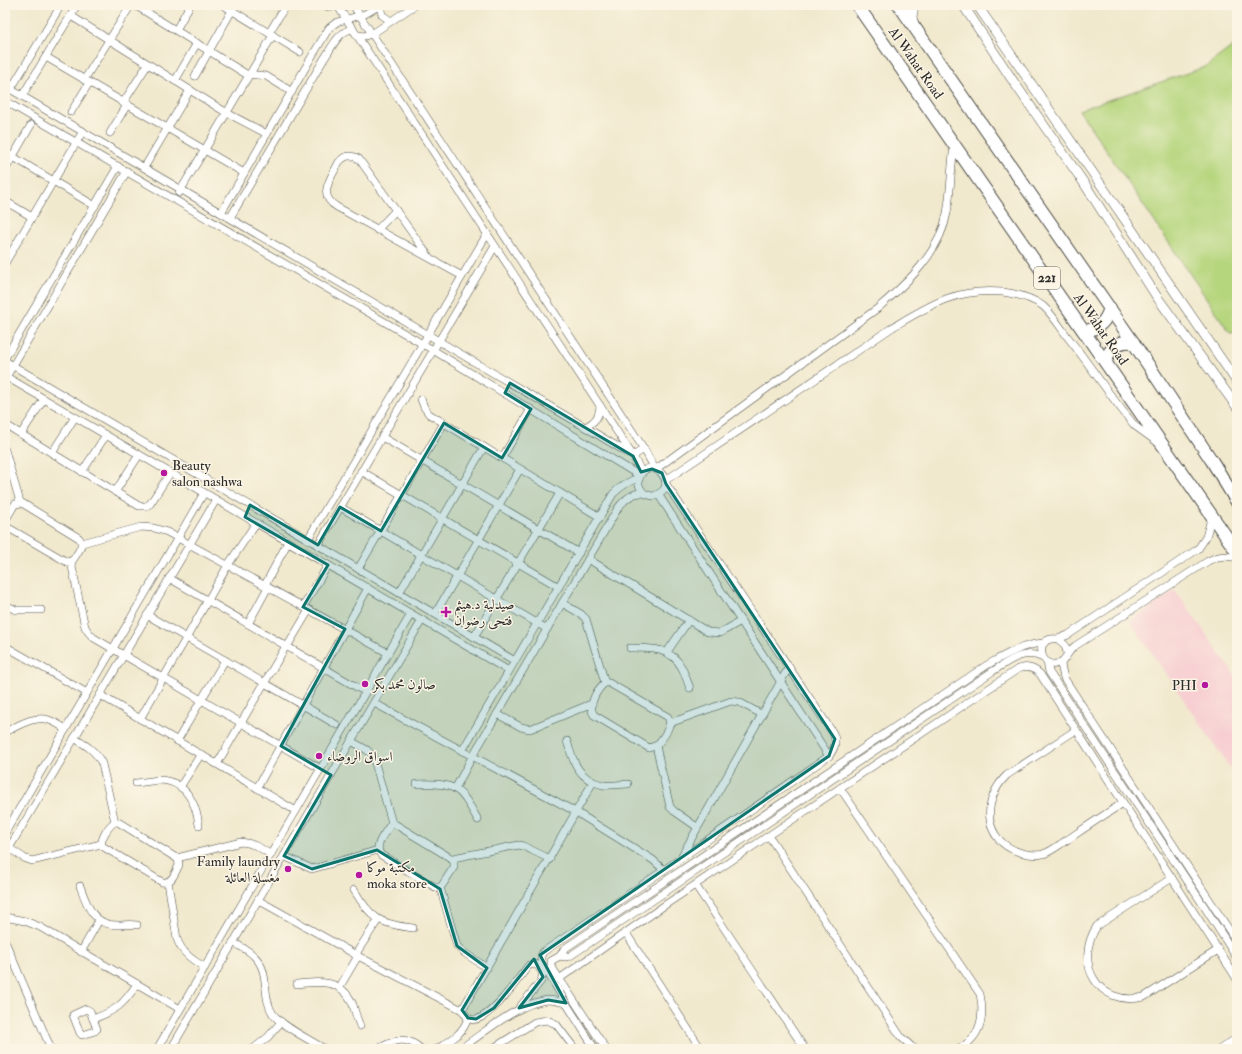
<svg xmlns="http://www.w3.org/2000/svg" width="1242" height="1054" font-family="'IM FELL Double Pica',Amiri,serif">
<rect width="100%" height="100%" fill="#fcf5e5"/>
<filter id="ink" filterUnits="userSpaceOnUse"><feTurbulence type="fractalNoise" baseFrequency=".025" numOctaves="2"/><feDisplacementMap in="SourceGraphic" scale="8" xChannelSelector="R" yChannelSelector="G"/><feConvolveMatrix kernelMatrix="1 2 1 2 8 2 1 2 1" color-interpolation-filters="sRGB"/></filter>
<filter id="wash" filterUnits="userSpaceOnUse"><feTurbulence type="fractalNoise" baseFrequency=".012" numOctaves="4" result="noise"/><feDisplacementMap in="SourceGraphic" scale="16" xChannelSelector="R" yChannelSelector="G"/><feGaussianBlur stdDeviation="0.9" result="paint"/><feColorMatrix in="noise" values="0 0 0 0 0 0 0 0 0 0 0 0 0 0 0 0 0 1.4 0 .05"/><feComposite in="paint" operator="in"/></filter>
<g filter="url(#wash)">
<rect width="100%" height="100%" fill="#f1e9ce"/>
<!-- built -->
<path fill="#f7cfd2" d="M1175,590L1237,678V778L1130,621Z"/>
<!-- green -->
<path fill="#b6d67e" stroke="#708054" d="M1237,43V332L1230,333L1079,110L1205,67Z"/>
</g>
<g filter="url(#ink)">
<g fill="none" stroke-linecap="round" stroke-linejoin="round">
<defs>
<g id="minor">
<path d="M135,5L246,74L266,76L292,92"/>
<path d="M223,5L300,52"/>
<path d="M320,5L331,7L337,5"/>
<path d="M337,5L633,456L642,473"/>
<path d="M353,5L644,449L655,469"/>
<path d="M380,5L382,15L391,21"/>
<path d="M71,16L227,113L267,134"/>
<path d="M176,30L190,5"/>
<path d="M269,33L286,5"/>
<path d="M358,35L364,36L372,34L415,5"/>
<path d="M46,57L244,173"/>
<path d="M195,76L235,5"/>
<path d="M84,80L131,5"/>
<path d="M175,81L197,43"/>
<path d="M5,86L585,427L633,456L644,449"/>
<path d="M11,89L61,5"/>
<path d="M22,96L77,5"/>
<path d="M5,101L433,350L640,476"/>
<path d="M123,103L148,64"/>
<path d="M71,112L89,83"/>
<path d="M110,133L127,105"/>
<path d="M5,152L95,206"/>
<path d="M147,163L190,90"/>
<path d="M5,170L31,125"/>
<path d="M179,193L273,35"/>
<path d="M5,201L32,217"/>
<path d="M221,213L311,58L329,28L337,22L365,14L380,5"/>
<path d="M230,218L324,59C331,49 339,30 353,29"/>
<path d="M377,230L396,210"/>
<path d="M430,258L359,159C351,154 345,155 339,162C332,177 316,195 337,207L462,276"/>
<path d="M5,263L83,131"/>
<path d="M5,358L118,166"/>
<path d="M5,361L515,661"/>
<path d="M5,376L509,671"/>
<path d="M5,379L127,171"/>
<path d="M421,399L424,407L429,414L600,517"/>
<path d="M6,425L139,506H146L150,504L170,473"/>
<path d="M585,427C595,422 599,417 600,406"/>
<path d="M21,434L44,399"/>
<path d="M382,437L579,553"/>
<path d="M5,450L20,502"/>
<path d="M52,453L75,417"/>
<path d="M502,458L531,409"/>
<path d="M656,469L878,308C907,283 940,253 947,213C951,191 951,168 954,145"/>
<path d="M361,471L559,587"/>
<path d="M82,472L106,435"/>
<path d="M666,480L893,327C932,304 956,288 1003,292C1017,294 1031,297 1043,306C1052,314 1059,325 1066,335C1087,361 1105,389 1126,415L1135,426L1157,442"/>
<path d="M115,492L139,455"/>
<path d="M658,494L829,756"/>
<path d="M340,507L547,629"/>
<path d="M5,521L15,504L22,503L79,538C85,545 77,553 73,560L67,562L7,527L5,524"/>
<path d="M308,539L487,234"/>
<path d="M82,543L141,527L154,528L167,532L388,653"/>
<path d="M318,545L495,246"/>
<path d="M588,559L708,632L720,633L741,621"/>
<path d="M71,562L85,627L89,633L94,638L321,769"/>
<path d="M358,569L444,423"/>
<path d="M169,578L360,689"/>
<path d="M265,585L288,542"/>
<path d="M399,593L484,447"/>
<path d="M562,603L581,614L586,619L605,683"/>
<path d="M5,605L16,610H41"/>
<path d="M303,607L328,565"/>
<path d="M435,614L520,469"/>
<path d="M147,615L337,725"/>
<path d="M248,624L268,587"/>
<path d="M474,637L560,493"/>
<path d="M1058,639L1068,635L1198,549L1206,537L1212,515"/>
<path d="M5,646L87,693"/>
<path d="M287,647L309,610"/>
<path d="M630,648C650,648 671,647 682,668C685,674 687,681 690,688"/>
<path d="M667,652L689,620"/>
<path d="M1067,653L1065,645L1058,639C1031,635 1041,674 1061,662C1066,659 1068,651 1075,646L1208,561C1217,556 1227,555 1237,558"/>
<path d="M1047,662L1049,672L1204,906L1237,958"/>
<path d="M1062,662L1061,665L1064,678L1237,942"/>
<path d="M605,683H609L668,717C673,726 663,738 657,745L649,748L594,715C587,706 597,689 605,683Z"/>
<path d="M100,695L296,811"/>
<path d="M374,703L576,812L653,860L664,870"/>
<path d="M497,714L521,727L530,729L591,704"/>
<path d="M140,719L228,565L256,523"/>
<path d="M670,723L731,701L739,702L761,714"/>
<path d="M1076,730L1007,775C982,799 982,840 1019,852C1026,854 1036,856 1043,854C1051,852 1060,844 1067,840C1086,827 1104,815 1123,803"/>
<path d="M5,732C18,726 34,715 49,720C55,722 61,726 66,729"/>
<path d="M74,738C86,745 96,751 102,764L115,822"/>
<path d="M177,741L225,660"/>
<path d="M351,741L367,750L373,756L392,823"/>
<path d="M567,741C573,762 579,780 603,785C611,786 620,784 628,784"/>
<path d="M656,746L670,807L674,811L697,827"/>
<path d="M462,751L613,494C621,486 628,481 639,478"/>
<path d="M217,764L286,646"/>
<path d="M136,783C144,782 151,781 158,780C185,780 196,802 199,825"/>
<path d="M417,784C456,783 459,786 478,820"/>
<path d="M180,787L201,754"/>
<path d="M257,788L368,588"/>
<path d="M840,788L980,994C985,1017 981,1037 959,1049"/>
<path d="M455,789L472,757L618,508C624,500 632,492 643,493C647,494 650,496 653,496C684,487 650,453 640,476C637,483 640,489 644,493"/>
<path d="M115,822H118L178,859L179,865C175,873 172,884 162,882L102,846C100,839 109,825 115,822Z"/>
<path d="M393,823L454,860V867L441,887H435L381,855C373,845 385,834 390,825Z"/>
<path d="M5,833L204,493"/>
<path d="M769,836L901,1037L912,1047L916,1049"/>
<path d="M9,848L24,858L32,861L101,844"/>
<path d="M5,855L216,500"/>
<path d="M284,856L312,869L378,850"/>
<path d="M681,857L789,667"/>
<path d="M177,858L241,842C253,843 261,848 271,855"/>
<path d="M453,858L519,845L523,846L550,859"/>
<path d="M1172,878L1097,926C1073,963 1098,1008 1144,997L1218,950"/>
<path d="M168,882L177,939C182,953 192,960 205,967"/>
<path d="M80,886C87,905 93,926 118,925C124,925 130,924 137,925"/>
<path d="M696,886L805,1049"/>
<path d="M440,887L457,946L463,952L487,968"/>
<path d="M354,890C371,919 380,924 413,928"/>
<path d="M258,900L358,956L462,1010C464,1012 466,1016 468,1018C484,1030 521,975 529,965L535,964C542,968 544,974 541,981L519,1008"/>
<path d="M5,917L25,921L40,927L180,1009"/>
<path d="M626,933L701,1049"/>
<path d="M5,941L51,1049"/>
<path d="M233,942C240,947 249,950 254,956C271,972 261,996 273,1014C283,1027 310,1040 325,1049"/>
<path d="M81,952L99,920"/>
<path d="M355,955L378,920"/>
<path d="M560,956L565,957L570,956L993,671C1009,661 1025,648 1043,658"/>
<path d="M559,979L665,905L1018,669C1026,666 1033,667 1040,674L1237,979"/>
<path d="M297,984C319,981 343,979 353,1005C355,1012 357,1019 360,1026"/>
<path d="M339,988L358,956"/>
<path d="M566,1003L541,962V956L543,952L616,903L829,756C835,748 837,742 833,733L666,484"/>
<path d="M86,1009L90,1011L97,1029L95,1031L82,1035L80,1033L73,1015Z"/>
<path d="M462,1010L593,782"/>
<path d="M93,1019C117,1010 123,1005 137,984"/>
<path d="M157,1049L411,614"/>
<path d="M171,1049L422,620"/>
<path d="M253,1049L268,1037L281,1022"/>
<path d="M377,1049C394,1041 405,1034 421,1049"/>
<path d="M437,1049C451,1040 463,1034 468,1018"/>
<path d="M460,1049C484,1033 519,1002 548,1000C554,1000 560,1002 566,1003L595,1049"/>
<path d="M492,1049L535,1022L547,1020L556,1024L575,1049"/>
<path d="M606,1049L551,966V961L560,956L564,949L987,665C1005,655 1023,644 1044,643"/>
<path d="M1220,1049L1237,1038"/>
</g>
<g id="tertiary">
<path d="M963,5L1011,78L1084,183L1157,297L1237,407"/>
<path d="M977,5L1237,382"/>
<path d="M914,25L912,17L914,5"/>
</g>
<g id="trunk">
<path d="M857,5L1237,552"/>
<path d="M899,5L1133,342L1212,461L1237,502"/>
<path d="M1085,331C1098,329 1106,322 1110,308"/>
<path d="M1106,362C1109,347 1119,340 1133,342"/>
</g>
</defs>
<!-- minor casing -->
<use href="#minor" stroke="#494843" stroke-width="8"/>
<!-- tertiary casing -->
<use href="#tertiary" stroke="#494843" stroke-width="10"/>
<!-- trunk casing -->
<use href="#trunk" stroke="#494843" stroke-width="14"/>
<!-- minor -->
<use href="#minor" stroke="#fff" stroke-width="7"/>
<!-- tertiary -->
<use href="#tertiary" stroke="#fff" stroke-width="9"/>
<!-- trunk -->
<use href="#trunk" stroke="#fff" stroke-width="12"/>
</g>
</g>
<!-- marked area -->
<path fill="#0f766e" fill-opacity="0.2" stroke="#0f766e" stroke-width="3" stroke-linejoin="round" d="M510,383L633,456L641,472L652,469L662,473L666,484L835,739L829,756L540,955L566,1003L548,1000L519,1008L543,977L534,959L494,1008L476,1019L468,1018L462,1010L487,968L457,946L440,889L377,850L312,869L284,856L331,775L281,746L345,629L303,607L328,565L245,517L250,505L318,545L340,507L381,531L444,423L502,458L531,409L505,393Z"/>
<!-- markers -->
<g fill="#b5179e" stroke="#fcf5e5" stroke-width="1.5">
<circle cx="164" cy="473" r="4"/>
<path d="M444 606h4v4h4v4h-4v4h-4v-4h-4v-4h4z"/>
<circle cx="365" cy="684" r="4"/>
<circle cx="1205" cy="685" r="4"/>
<circle cx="319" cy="756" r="4"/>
<circle cx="288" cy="869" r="4"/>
<circle cx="359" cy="875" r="4"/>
</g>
<g text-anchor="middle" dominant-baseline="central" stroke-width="3" stroke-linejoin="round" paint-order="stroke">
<!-- shield labels -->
<rect fill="#fcf5e5" stroke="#6a6863" stroke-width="1" x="1034" y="267" width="26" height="22" rx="3"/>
<g font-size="13" font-weight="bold" fill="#2b2b2b">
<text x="1047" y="278">221</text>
</g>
<!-- street labels -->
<g font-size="14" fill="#2b2b2b" stroke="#fcf5e5">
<text transform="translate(916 63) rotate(55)">Al Wahat Road</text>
<text transform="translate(1101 329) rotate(55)">Al Wahat Road</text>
</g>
<!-- poi labels -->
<g font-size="14" fill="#2b2b2b" stroke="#fcf5e5" text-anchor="start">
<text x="172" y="465">Beauty<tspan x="172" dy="16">salon nashwa</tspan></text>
<text x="454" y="604">صيدلية د.هيثم<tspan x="454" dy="16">فتحى رضوان</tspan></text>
<text x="373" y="684">صالون محمد بكر</text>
<text x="1197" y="685" text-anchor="end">PHI</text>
<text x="327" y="756">اسواق الروضاء</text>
<text x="280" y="861" text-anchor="end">Family laundry<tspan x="280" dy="16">مغسلة العائلة</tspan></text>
<text x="367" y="867">مكتبة موكا<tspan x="367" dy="16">moka store</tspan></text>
</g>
</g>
<!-- margin -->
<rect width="1242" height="1054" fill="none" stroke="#fcf5e5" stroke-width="20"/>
</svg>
